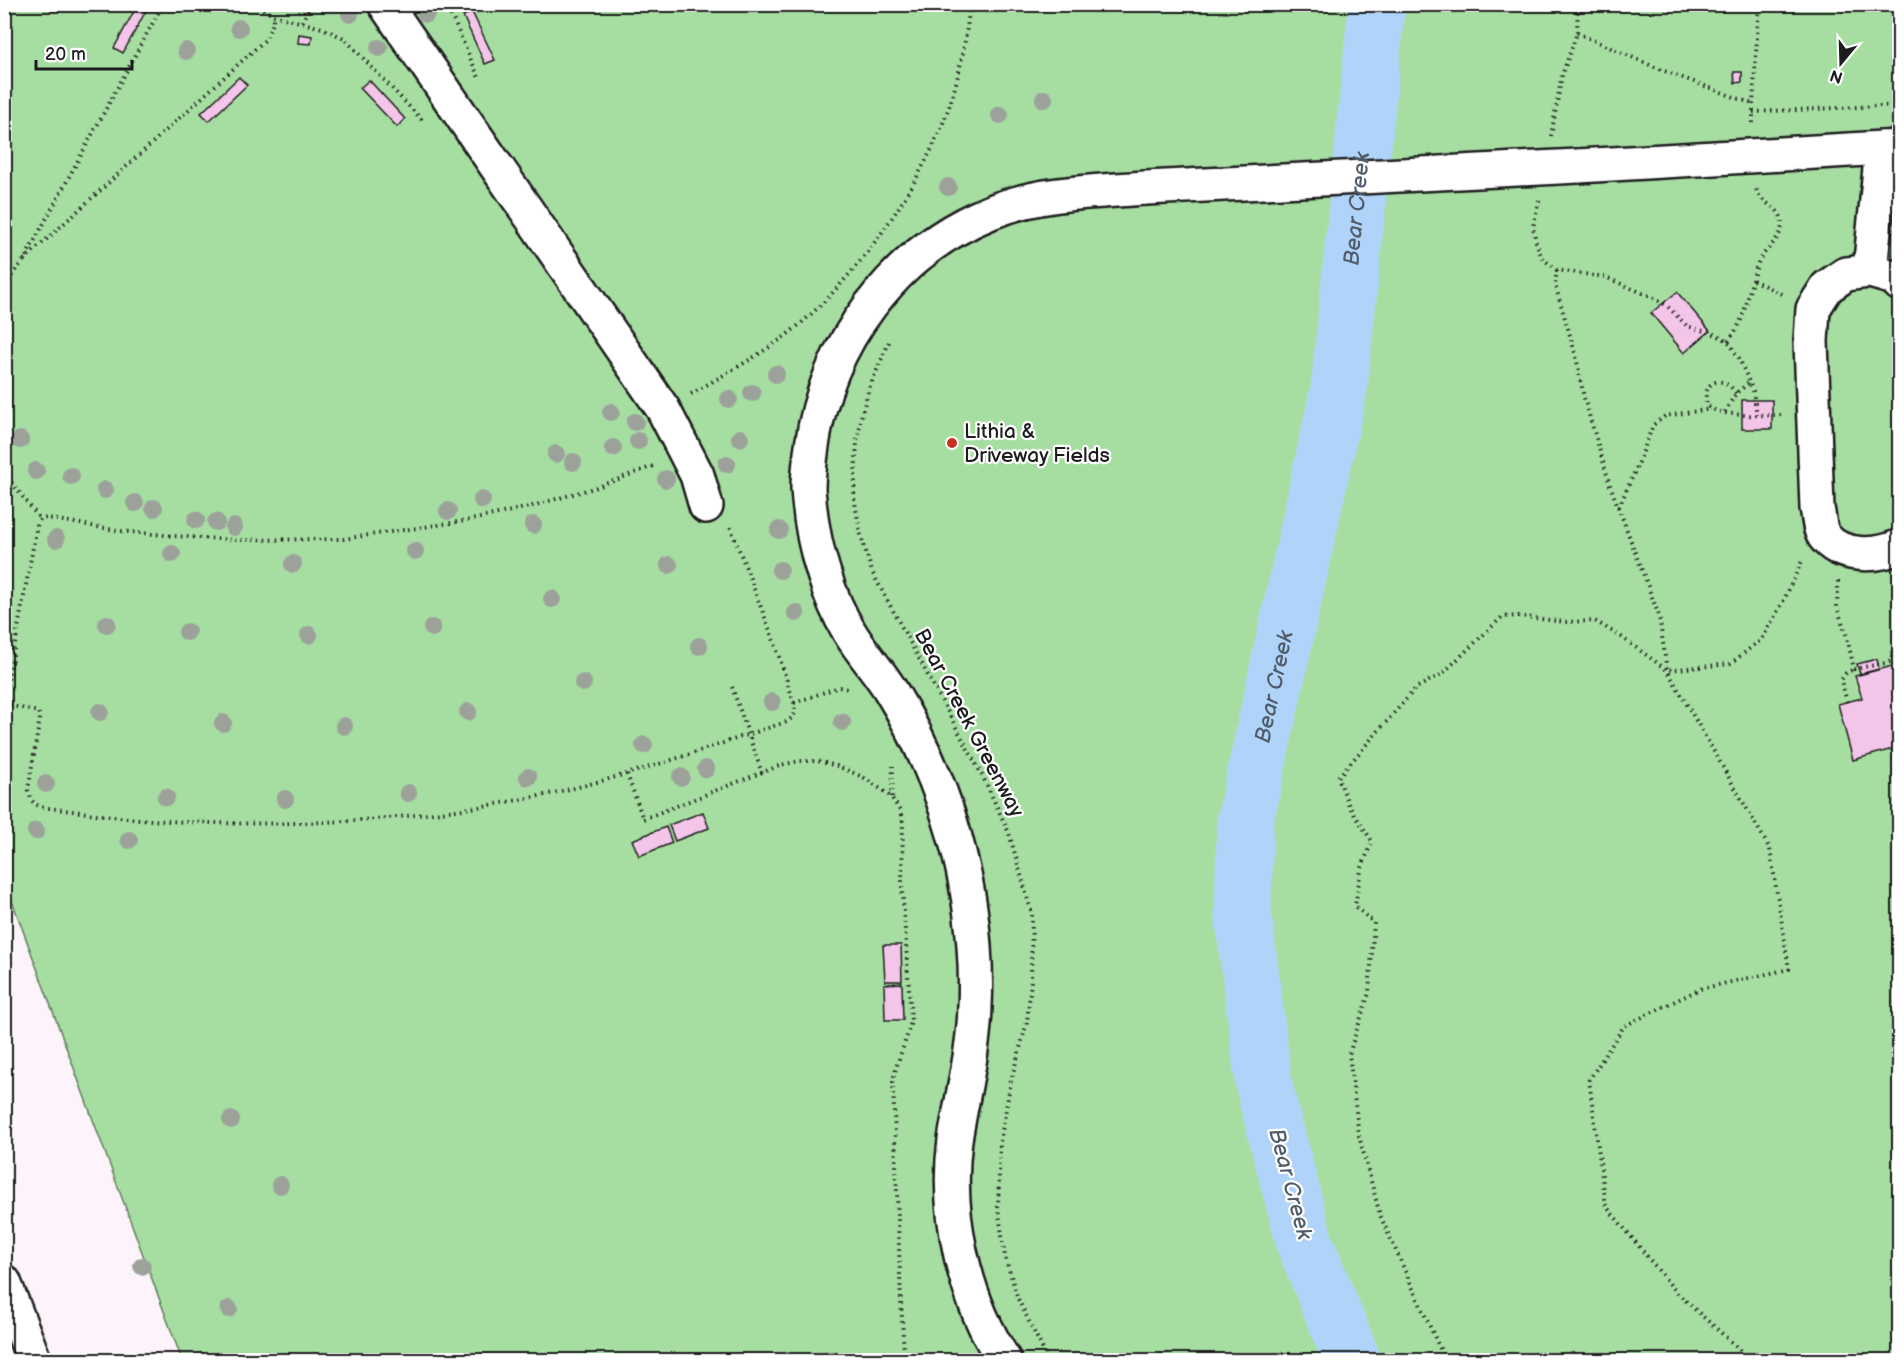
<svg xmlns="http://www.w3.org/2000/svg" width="1904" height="1365" font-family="'Balsamiq Sans',sans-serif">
<rect width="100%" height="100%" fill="#fdf3fa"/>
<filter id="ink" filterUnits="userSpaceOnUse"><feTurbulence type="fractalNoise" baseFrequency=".0167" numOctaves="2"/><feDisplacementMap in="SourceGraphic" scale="12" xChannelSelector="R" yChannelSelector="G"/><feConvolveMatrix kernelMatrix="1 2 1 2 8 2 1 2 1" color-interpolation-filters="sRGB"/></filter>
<g filter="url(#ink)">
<!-- green -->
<path fill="#a6dea2" stroke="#617d5f" stroke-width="1.5" d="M5,5H1899V1360H182L5,882Z"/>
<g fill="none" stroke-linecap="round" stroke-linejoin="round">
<!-- river -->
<path stroke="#b0d4f9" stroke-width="57" id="s1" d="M1352,1360L1305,1244L1264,1086L1243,913L1245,821L1339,389L1377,4"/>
</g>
<!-- building -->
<g fill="#f3c5e8" stroke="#1c1c1c" stroke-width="1.5">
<path d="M138,4L148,7L123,53L114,48Z"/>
<path d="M472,12L495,60L485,64L463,16Z"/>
<path d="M299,34L312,36L311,44L298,43Z"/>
<path d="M1734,72H1742V82L1735,83Z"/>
<path d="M239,77L247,85L209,121L201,113Z"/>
<path d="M369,80L405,119L397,127L360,88Z"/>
<path d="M1677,292L1710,331L1684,353L1651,313Z"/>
<rect x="1742" y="400" width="30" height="29"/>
<path d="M1877,659L1879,669L1860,674L1857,664Z"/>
<path d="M1900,664V747L1853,760L1838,704L1862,698L1855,676Z"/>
<path d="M703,812L709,828L675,841L669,825Z"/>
<path d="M666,827L672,843L639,856L632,840Z"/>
<path d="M883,945H901L902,981H885Z"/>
<path d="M902,983L903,1020H885L884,984Z"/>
</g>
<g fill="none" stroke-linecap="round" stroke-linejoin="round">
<defs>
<g id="minor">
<path d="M385,4L663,409L697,475L706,506"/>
<path d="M1578,166L1900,147"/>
<path d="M1870,271L1882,148"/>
<path d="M1900,284L1894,278L1870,271L1846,274L1827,287L1813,309L1811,341L1817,508C1819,516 1819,529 1824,536C1840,558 1877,557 1900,546"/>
<path d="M1004,1360C964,1298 945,1214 955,1140C962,1096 974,1051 975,1006C977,969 973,920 966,884C953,817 927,750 891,691C879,671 862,653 850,633C839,615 830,594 824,574C815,547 810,517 808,489C808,475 810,461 812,446C826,344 894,251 991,212C1040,192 1093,192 1146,188"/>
</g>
<path id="highway" d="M4,1282L34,1360"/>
</defs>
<!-- minor casing -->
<use href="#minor" stroke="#1c1c1c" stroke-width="38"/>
<!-- highway casing -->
<use href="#highway" stroke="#1c1c1c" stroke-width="38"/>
<!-- path -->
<g stroke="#1c1c1c" stroke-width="4" stroke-dasharray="1.5 4.5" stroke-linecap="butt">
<path d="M252,4L273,15L322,28L344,38L423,121"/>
<path d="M446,4L480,80"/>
<path d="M302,22L311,4"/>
<path d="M1577,33L1659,69L1753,104"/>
<path d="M1753,112L1900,105"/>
<path d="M1753,123V104L1759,4"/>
<path d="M1551,136L1562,75L1577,33L1578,4"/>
<path d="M1539,200L1533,227L1536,242L1542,258L1557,270L1605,277L1652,297L1666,305L1687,326L1717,335L1728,341L1739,358L1753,391L1757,415"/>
<path d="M24,260L266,39L273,23V15"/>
<path d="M1557,270L1555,284L1576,356L1584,398L1610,485L1659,616L1667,670L1730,664L1762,639L1784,600L1802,561"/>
<path d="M1753,280L1785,296"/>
<path d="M4,285L24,260L163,4"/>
<path d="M1728,341C1749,316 1746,292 1758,263C1764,249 1782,240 1782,223C1781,204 1758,205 1756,187"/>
<path d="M889,342L870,386L862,413L857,441L854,497L860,532L872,572L983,777L1009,833L1032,914L1031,981L1027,1022L1011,1081L1000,1142L998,1207L1005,1257L1018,1299L1048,1360"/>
<path d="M1736,393C1722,373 1701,381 1707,405C1718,418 1766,415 1783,415"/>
<path d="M691,394C722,376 755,358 784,337C851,287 922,186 949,107C960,74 966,39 970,4"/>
<path d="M1725,412L1736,393L1749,383"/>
<path d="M4,473L40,519"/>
<path d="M1619,507L1639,462L1653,425L1665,416L1711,409"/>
<path d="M1838,581L1837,607L1847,637L1854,669L1896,661L1900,654"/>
<path d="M732,687L762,773"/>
<path d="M1847,702L1841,680L1846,673L1854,669"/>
<path d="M4,703L37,526L40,519L47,518L120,531L174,536L233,540L343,539L471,520L529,507L597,487L656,465"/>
<path d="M794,703L839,687L849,689"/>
<path d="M4,704L38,712L40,718L28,790C31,804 36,806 49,808C88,813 128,819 167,821C288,828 410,821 529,798C617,781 701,750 786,722L792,718L795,713L794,703L775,644L730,526"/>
<path d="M627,774L643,819L781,765L800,761H817L837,766L863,777L881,789L892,798L900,811L903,822L902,885L911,1020C907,1042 896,1061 893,1082L901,1302L904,1353L902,1360"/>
<path d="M892,797L893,766"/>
<path d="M1445,1360L1380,1215L1359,1136L1349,1054L1369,993L1374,923L1355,906L1361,870L1372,841L1349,806L1338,777L1416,688L1442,674L1502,617L1519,616L1565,622L1595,621L1620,636L1667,670L1770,849L1789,969L1700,989L1624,1026L1589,1080L1606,1206L1677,1293L1751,1360"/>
</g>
<!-- minor -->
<use href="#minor" stroke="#fff" stroke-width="33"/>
<!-- highway -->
<use href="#highway" stroke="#fff" stroke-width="33"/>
<defs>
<path id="minor-bridge" d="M1146,188L1578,166"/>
</defs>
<!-- minor-bridge casing -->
<use href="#minor-bridge" stroke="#1c1c1c" stroke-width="38" stroke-linecap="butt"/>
<!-- minor-bridge -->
<use href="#minor-bridge" stroke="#fff" stroke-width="33"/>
</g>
<!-- trees -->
<g fill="#9ca29a">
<circle cx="350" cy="14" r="9"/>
<circle cx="426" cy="14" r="9"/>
<circle cx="239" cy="28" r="9"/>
<circle cx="379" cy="48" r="9"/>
<circle cx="186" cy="51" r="9"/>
<circle cx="1044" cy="99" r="9"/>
<circle cx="1000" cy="115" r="9"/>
<circle cx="948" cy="187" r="9"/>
<circle cx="776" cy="374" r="9"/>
<circle cx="752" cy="393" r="9"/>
<circle cx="729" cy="399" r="9"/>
<circle cx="611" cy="412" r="9"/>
<circle cx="635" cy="422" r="9"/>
<circle cx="740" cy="438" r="9"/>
<circle cx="20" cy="440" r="9"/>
<circle cx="638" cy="441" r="9"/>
<circle cx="613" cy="448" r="9"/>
<circle cx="556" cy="454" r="9"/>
<circle cx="573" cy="462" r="9"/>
<circle cx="727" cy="464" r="9"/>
<circle cx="36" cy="471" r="9"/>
<circle cx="71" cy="476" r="9"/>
<circle cx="666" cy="479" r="9"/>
<circle cx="105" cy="490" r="9"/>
<circle cx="482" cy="500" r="9"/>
<circle cx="135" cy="503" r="9"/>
<circle cx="154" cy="508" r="9"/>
<circle cx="448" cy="511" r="9"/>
<circle cx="196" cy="520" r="9"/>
<circle cx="216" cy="522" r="9"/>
<circle cx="533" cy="525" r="9"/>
<circle cx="234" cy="527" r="9"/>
<circle cx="779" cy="530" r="9"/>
<circle cx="56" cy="539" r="9"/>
<circle cx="415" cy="551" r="9"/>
<circle cx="172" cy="554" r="9"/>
<circle cx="293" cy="564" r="9"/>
<circle cx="669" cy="565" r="9"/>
<circle cx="780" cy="570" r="9"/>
<circle cx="552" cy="599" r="9"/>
<circle cx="796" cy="613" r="9"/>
<circle cx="107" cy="624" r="9"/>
<circle cx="432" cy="628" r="9"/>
<circle cx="187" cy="632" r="9"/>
<circle cx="309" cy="635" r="9"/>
<circle cx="699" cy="646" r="9"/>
<circle cx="583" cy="683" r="9"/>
<circle cx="772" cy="702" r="9"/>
<circle cx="100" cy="712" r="9"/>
<circle cx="468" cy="712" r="9"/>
<circle cx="842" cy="722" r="9"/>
<circle cx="223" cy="723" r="9"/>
<circle cx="344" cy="726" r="9"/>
<circle cx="644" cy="745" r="9"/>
<circle cx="706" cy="769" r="9"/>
<circle cx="528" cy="777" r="9"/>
<circle cx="681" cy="777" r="9"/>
<circle cx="46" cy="784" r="9"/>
<circle cx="408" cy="793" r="9"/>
<circle cx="166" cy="797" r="9"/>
<circle cx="285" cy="799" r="9"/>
<circle cx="36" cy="831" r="9"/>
<circle cx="129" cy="840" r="9"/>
<circle cx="231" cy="1120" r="9"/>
<circle cx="280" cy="1185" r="9"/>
<circle cx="142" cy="1266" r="9"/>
<circle cx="229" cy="1309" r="9"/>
</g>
</g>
<!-- markers -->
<circle fill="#c8321e" stroke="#fff" stroke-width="2" cx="952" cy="443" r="6"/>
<g text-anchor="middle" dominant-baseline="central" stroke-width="4.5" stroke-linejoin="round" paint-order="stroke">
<!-- poi labels -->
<g font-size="21" fill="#1c1c1c" stroke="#fff" text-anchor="start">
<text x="964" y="431">Lithia &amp;<tspan x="964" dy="24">Driveway Fields</tspan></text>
</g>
<!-- street labels -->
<g font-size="21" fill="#1c1c1c" stroke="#fff">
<text transform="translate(969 723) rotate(62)">Bear Creek Greenway</text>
</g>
<!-- water labels -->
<g font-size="22" font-style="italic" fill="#505c69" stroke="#fff">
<text stroke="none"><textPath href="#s1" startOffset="1178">Bear Creek</textPath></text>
<text stroke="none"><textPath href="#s1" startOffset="692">Bear Creek</textPath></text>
<text transform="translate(1290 1184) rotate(75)">Bear Creek</text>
</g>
</g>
<!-- margin -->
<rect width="1904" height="1365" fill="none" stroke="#fff" stroke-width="24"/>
<rect x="12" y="12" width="1880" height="1341" fill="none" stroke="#1c1c1c" stroke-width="2" filter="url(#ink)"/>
<!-- north arrow -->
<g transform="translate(1841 63) rotate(199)" stroke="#ffffff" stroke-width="4.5" paint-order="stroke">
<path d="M0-4.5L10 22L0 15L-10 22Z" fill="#1c1c1c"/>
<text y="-9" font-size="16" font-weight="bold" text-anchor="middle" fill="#1c1c1c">N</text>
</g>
<!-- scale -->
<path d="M36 60v9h96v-9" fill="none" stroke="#1c1c1c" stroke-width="3"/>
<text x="45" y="60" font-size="18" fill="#1c1c1c" stroke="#ffffff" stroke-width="4.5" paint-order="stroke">20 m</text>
</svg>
